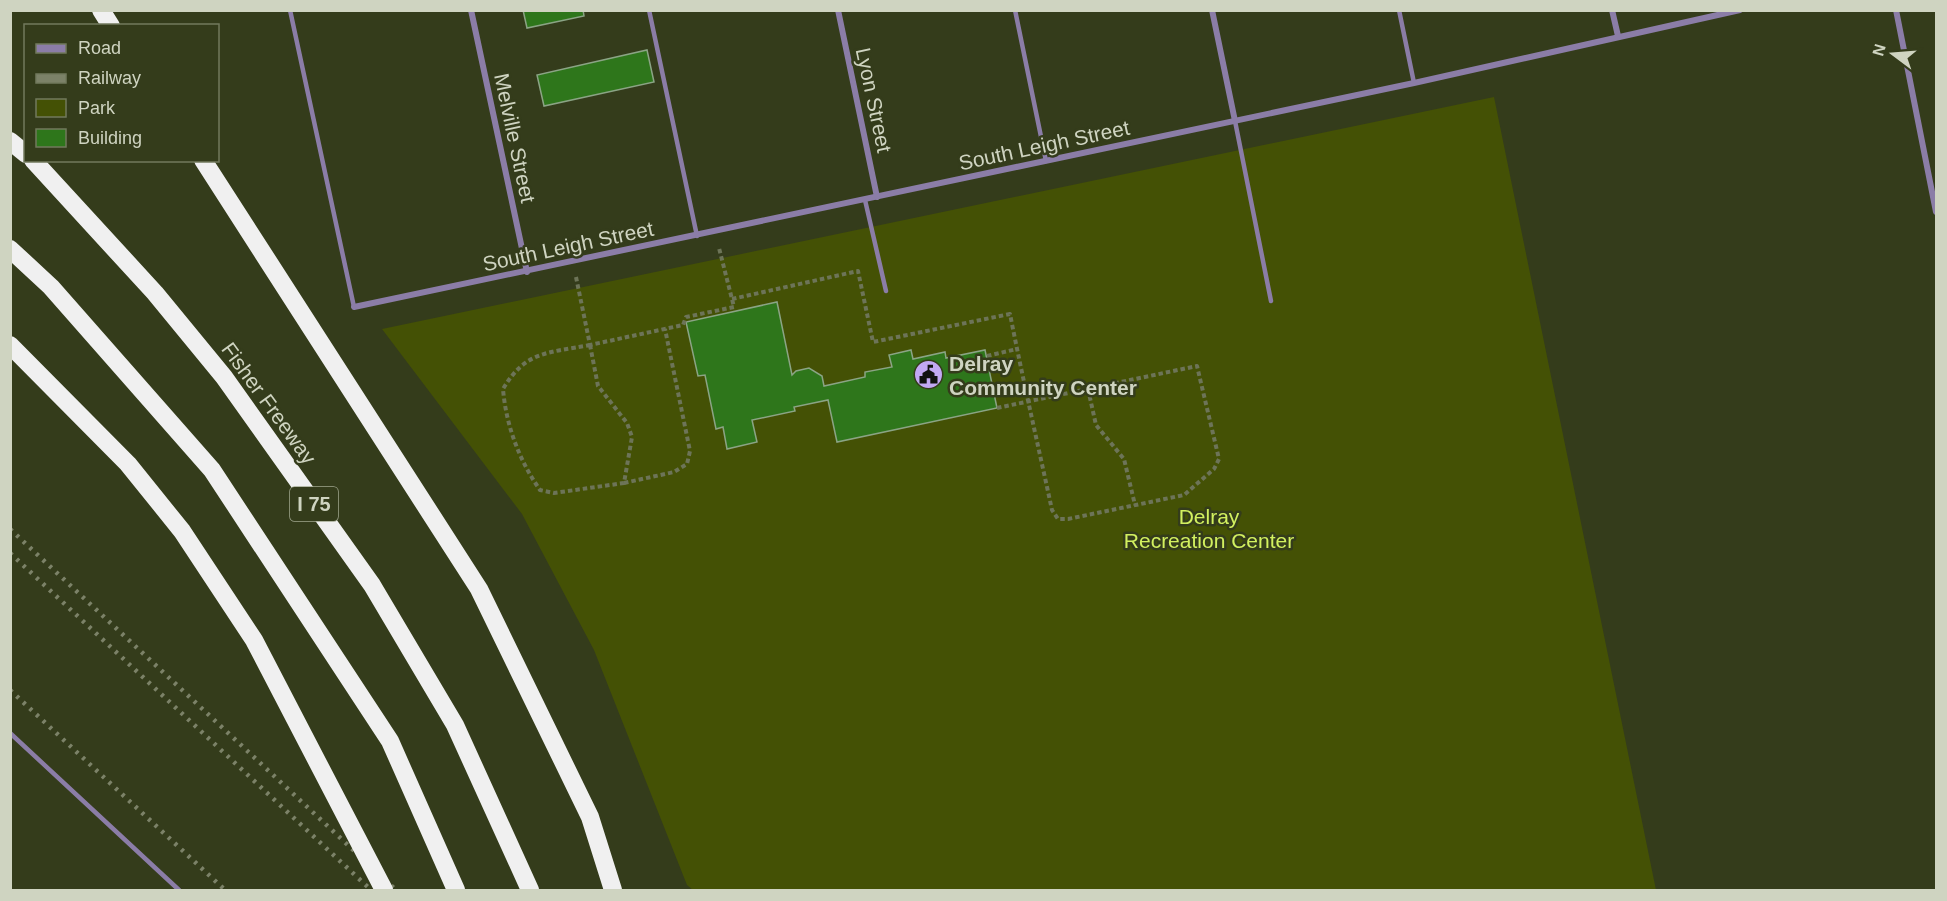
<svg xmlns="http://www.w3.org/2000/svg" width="1947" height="901" font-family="Arial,sans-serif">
<rect width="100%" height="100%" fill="#343c1b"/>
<!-- green -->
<path fill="#445105" d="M1494,97L1656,890H693L687,885L594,650L522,514L382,329Z"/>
<!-- building -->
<g fill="#2e761b" stroke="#8ba485" stroke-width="1.5">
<path d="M523,10H583L584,16L527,28Z"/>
<path d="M647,50L654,82L544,106L537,75Z"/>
<path d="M777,302L792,375L796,371L809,368L822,376L824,386L865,377V372L892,367L889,355L911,350L913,359L945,352L946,358L985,350L997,408L837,442L828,400L794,407L795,411L752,420L757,442L727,449L723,427L716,429L705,375L698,376L686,322Z"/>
</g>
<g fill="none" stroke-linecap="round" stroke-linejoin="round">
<!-- path -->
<g stroke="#6d7458" stroke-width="4" stroke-dasharray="4.5 3" stroke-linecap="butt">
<path d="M576,277L590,345L683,325L686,317L734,307L719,248"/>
<path d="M732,299L858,271L873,342L1010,314C1023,380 1038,445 1052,510L1058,519H1068L1184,495L1214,469L1219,459L1197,366L997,408"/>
<path d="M590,345L598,386L627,423L632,437L624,483L554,493L540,490C519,460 506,425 503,389C526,350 549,353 590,345Z"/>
<path d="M987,356L1017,349"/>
<path d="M1088,389L1096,425L1124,459L1135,505"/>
<path d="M624,483L674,472L687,464L690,451L665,329"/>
</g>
<!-- lane -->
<g stroke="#8b7da7" stroke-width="4.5">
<path d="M290,10L354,307"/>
<path d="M649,10L697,236"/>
<path d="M1015,10L1046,161"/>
<path d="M1399,10L1414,83"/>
<path d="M1235,121L1271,301"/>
<path d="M865,200L886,291"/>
<path d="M10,733L179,890"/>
</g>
<!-- street -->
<g stroke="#8b7da7" stroke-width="6">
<path d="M471,10L527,272"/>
<path d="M838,10L877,197"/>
<path d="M1212,10L1235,121"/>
<path d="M1612,10L1618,36"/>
<path d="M1896,10L1936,212"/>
<path d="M354,307L1414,83L1740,10"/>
</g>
<!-- highway -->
<g stroke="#f0f0f0" stroke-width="18">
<path d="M101,10L111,26"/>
<path d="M10,141L26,154"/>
<path d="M33,160L155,293L224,377L372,585L455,725L530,890"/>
<path d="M203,160L479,589L590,817L613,890"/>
<path d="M10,249L51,287L212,470L390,741L456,890"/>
</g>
<!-- rail -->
<g stroke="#7c8268" stroke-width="4.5" stroke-dasharray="3 6" stroke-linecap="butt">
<path d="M10,529L396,890"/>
<path d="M10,553L371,890"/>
<path d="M10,690L225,890"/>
</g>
<!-- highway-bridge -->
<path stroke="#f0f0f0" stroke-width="18" d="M10,345L128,464L182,531L254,640L384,890"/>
</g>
<!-- icons -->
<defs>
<symbol id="civic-disc" viewBox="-11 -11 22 22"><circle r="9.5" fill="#c2a8f3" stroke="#343c1b"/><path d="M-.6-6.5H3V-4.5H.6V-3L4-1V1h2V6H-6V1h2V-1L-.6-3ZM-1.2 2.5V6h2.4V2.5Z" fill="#111"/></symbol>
</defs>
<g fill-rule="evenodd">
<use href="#civic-disc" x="912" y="358" width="33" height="33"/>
</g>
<g text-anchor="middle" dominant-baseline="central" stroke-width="5" stroke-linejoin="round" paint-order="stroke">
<!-- shield labels -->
<rect fill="#343c1b" stroke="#a0a68f" stroke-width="1.5" x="290" y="487" width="48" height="34" rx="4.5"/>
<g font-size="20" font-weight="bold" fill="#cfd4c1">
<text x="314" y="504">I 75</text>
</g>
<!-- street labels -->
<g font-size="21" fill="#cfd4c1" stroke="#343c1b">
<text transform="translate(874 100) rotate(78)">Lyon Street</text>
<text transform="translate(515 138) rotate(78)">Melville Street</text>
<text transform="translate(1044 145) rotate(-12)">South Leigh Street</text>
<text transform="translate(568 246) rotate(-12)">South Leigh Street</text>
<text transform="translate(269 403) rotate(54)">Fisher Freeway</text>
</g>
<!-- poi labels -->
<g font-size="21" font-weight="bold" fill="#cfd4c1" stroke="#343c1b" text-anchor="start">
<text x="949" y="363">Delray<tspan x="949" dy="24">Community Center</tspan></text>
</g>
<!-- park labels -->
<g font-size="21" fill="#d2f05f" stroke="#343c1b">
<text x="1209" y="516">Delray<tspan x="1209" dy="24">Recreation Center</tspan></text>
</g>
</g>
<!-- border -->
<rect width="1947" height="901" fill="none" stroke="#cfd4c1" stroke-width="24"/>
<!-- legend -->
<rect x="24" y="24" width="195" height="138" fill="#343c1b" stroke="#72795d" stroke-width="1.5"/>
<rect x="36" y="44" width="30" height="9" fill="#8b7da7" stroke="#72795d" stroke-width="1.5"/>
<text x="78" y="54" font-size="18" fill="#cfd4c1">Road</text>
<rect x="36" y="74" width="30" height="9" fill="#7c8268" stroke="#72795d" stroke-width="1.5"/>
<text x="78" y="84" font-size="18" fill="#cfd4c1">Railway</text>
<rect x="36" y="99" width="30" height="18" fill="#445105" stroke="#72795d" stroke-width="1.5"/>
<text x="78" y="114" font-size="18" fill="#cfd4c1">Park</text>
<rect x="36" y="129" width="30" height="18" fill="#2e761b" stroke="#72795d" stroke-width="1.5"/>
<text x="78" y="144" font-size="18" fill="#cfd4c1">Building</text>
<!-- north arrow -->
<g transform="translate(1893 54) rotate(286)" stroke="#343c1b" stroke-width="4.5" paint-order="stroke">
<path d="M0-4.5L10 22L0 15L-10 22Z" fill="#cfd4c1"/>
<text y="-9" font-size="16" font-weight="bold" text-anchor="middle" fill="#cfd4c1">N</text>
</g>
</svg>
